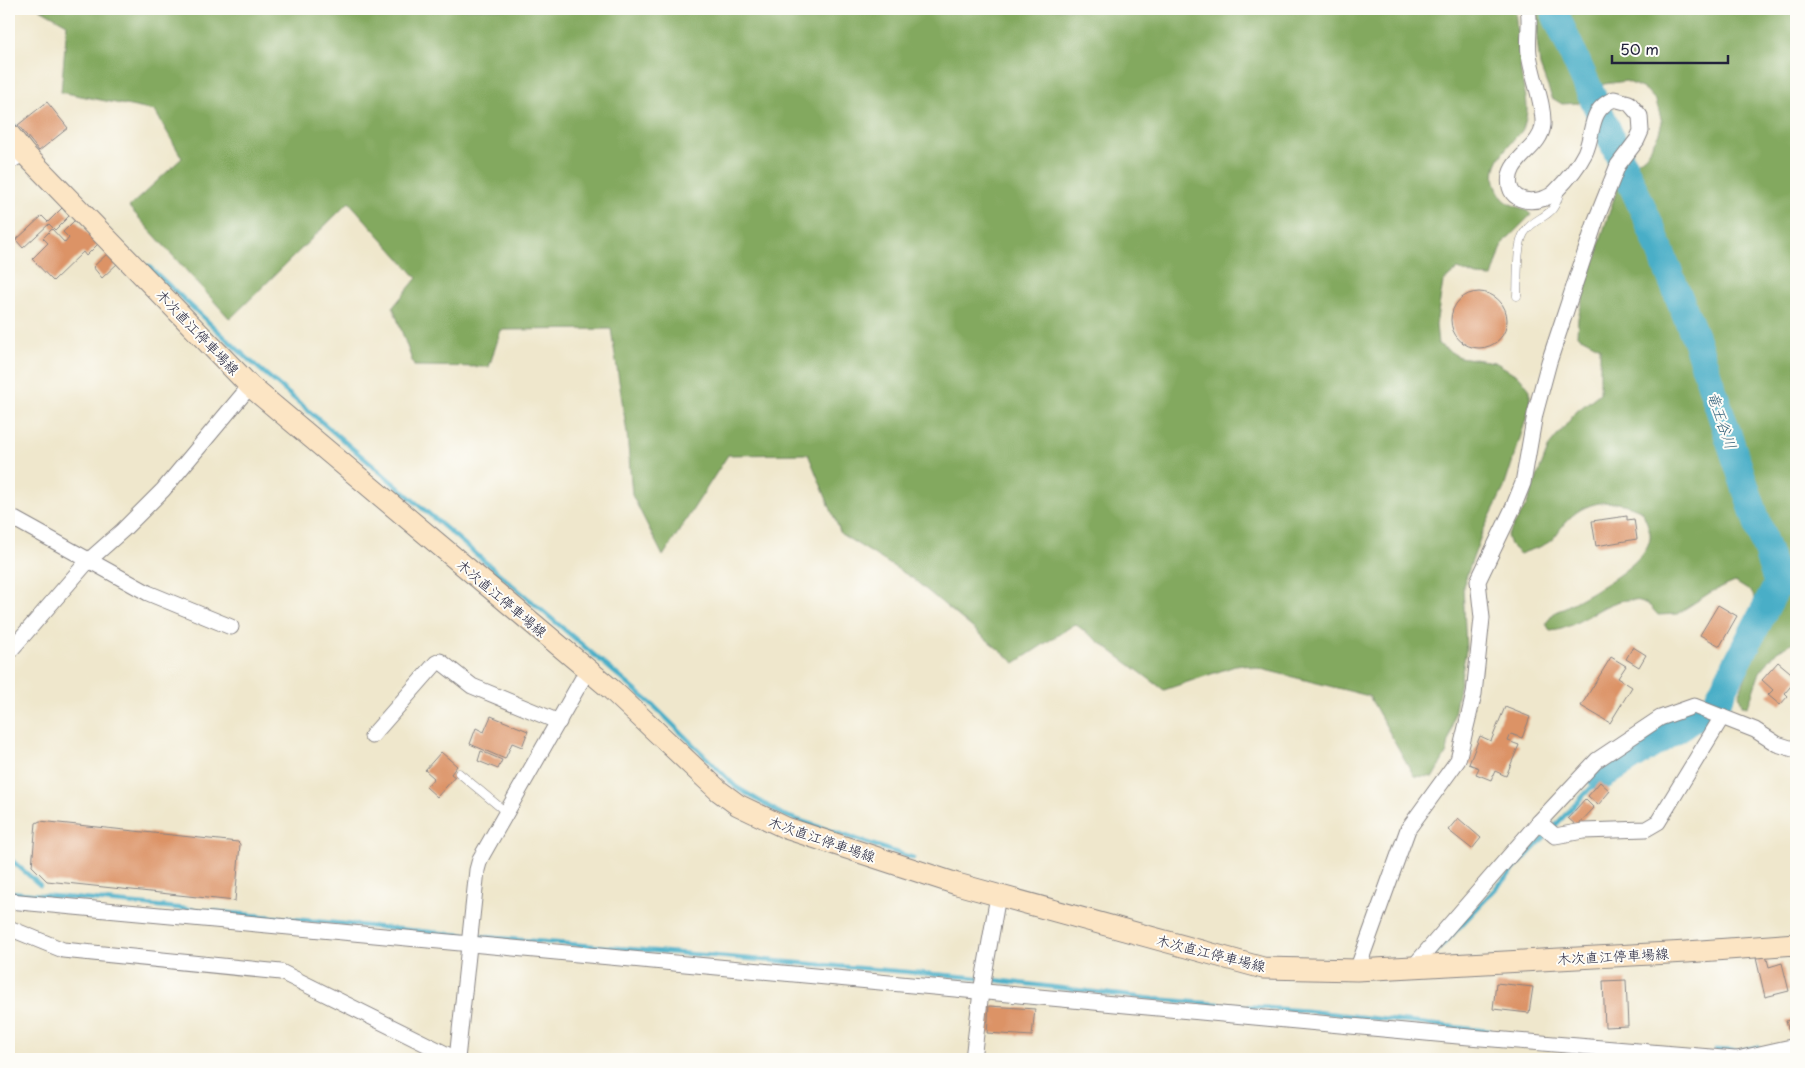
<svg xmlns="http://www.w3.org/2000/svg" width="1805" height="1068" font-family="'Playpen Sans','Klee One',sans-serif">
<rect width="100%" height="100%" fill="#fdfcf7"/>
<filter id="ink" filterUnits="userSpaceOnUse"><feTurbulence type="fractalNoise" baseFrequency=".02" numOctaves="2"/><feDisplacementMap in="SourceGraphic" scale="10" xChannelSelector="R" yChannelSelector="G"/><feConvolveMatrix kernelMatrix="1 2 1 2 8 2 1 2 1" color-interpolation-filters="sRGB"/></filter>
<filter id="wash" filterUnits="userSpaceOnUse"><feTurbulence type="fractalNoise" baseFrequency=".0096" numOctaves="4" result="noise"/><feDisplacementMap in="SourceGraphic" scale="20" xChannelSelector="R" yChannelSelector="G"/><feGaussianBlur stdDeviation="1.12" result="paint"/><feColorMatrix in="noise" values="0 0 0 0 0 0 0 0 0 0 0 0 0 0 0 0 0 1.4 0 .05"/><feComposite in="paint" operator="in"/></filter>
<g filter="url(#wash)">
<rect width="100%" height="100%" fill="#efe7cc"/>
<!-- forest -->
<g fill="#83a95f" stroke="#52664d">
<path d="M40,9H1515C1517,30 1519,52 1521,73C1524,95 1531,103 1524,126C1523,131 1519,134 1515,138C1503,152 1488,167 1497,188C1506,211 1523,203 1531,215L1503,243L1492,277L1477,276L1458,269L1443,282L1436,325L1438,344L1459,357L1495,362L1520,377L1530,390V407L1504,488L1482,533L1463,586L1466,650L1447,752L1433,777L1414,776L1369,696L1241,664L1164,690L1075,624L1015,663L912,578L841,534L808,454L728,455L663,556L632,495L627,433L611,329L501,330L489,367L414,366L393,307L417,278L349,202L230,319L129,207L182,158L155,111L61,92L67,24Z"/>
<path d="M1537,9H1796V641L1777,651L1760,672L1748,706L1742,705L1739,695L1764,626L1758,603L1751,592L1735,582L1711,592L1677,614L1658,615C1655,612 1651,606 1647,604C1614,586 1582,630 1550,631L1546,623L1553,614C1576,600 1654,564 1650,533C1649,526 1645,518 1642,511C1614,497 1585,499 1564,524C1559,530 1555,538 1549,542C1540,548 1529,550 1520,554L1510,545L1507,536L1526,506L1549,446L1577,411L1600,393V347L1577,335L1578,318L1589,275L1617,189L1631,167L1646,155L1659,133L1662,122L1656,101L1646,90L1626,81L1604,84L1579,103L1562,104L1552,98L1540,66L1537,40Z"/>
</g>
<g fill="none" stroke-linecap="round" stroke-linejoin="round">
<!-- stream -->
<g stroke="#48aec7" stroke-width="4.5">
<path d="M9,120L15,127"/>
<path d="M148,266L248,359L655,707L736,787L783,815L913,858"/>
<path d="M9,858L40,885"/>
<path d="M9,892L462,935L969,977L1154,999L1308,1011L1490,1031"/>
<path d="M1434,954L1601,777"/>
<path d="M1716,1050L1736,1051L1758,1047"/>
</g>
<!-- river -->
<path stroke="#48aec7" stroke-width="28" d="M1555,9L1556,16L1647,218L1695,337L1778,584L1715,705L1601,777"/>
</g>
<g id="blocks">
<!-- building -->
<g fill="#dc9366">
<path d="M47,102L68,128L39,151L18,125Z"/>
<path d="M62,208L69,216L55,230L49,224L23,248L16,240L42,216L48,222Z"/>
<path d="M75,220L98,244L86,256L83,252L53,281L32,259L48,243L43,238L52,229L65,243L69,238L63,232Z"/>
<path d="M109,252L119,262L102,278L93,267Z"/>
<circle cx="1479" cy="320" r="28"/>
<path d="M1627,516V520L1634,519L1637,539L1596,546L1592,521Z"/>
<path d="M1718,605L1737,616L1720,646L1700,635Z"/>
<path d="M1633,647L1646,655L1639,667L1626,659Z"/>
<path d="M1611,657L1626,666L1618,678L1632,687L1610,723L1581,706Z"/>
<path d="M1778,662L1796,677V680L1785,693L1788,696L1780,705L1768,695L1773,690L1762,680Z"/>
<path d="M1505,707L1530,717L1522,738L1511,734L1508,741L1519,745L1506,776L1495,771L1491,780L1476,774L1479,768L1469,764L1480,736L1491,741Z"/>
<path d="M491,716L528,731L522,747L512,743L505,759L470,744L476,728L484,732Z"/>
<path d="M481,751L502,760L498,769L478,761Z"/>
<path d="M441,752L457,766L451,774L455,777L437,797L426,787L434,778L425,770Z"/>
<path d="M1600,782L1610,791L1598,805L1588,796Z"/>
<path d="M1585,799L1594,808L1577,826L1568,818Z"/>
<path d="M1458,818L1481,838L1472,849L1448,830Z"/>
<path d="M40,821L238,842L240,844L235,901L47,881L32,866L36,823Z"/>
<path d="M1766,955L1769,967L1782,963L1789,991L1765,997L1756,958Z"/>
<path d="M1626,980L1628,1026L1605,1027L1603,981Z"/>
<path d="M1496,983L1533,987L1529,1013L1493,1009Z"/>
<path d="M989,1006L1035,1009L1032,1036L987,1033Z"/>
<path d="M1796,1019V1031L1789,1032L1786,1021Z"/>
</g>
</g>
</g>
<g filter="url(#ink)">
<use href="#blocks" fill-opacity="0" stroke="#888484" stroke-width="1"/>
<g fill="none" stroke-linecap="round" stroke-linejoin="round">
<defs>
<g id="service">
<path d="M1517,296C1518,279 1516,247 1524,233C1537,213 1555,221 1560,189"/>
<path d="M459,773L507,813"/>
</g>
<g id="minor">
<path d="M9,162L24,153"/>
<path d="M9,516L148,593L231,627"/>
<path d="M9,652L88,561L123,530L163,490L250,386"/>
<path d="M372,736L436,663L440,661L472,686L559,722"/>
<path d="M1539,822L1555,836L1583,831L1646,829L1658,822L1722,717"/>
<path d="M9,901L1469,1037L1735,1059"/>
<path d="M9,928L63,950L281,972L456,1059"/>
<path d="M1413,967L1539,822L1597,760L1660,718L1694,706L1755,730L1777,744L1796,750"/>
<path d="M1357,970L1408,829L1458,760L1474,694L1482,618L1478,581L1513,508L1523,483L1535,414L1549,362L1596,220L1618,165L1637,140L1641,131L1640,116L1635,110L1629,103L1614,99C1588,110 1595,131 1585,153C1578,167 1566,181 1555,192C1544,203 1515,206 1510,187C1504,159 1541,150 1543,125C1544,102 1532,78 1529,54C1527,39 1531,23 1528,9"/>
<path d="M457,1059L477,870L480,859L588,669"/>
<path d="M973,1059L981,992L998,896"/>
<path d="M1737,1059L1796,1046"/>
</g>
<path id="secondary" d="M9,134L24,153L250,386L612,690L719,791L738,805L786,828L957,884L1263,968L1357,970L1687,952L1796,944"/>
</defs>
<!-- service casing -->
<use href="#service" stroke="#888484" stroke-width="9"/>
<!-- minor casing -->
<use href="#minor" stroke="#888484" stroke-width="17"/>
<!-- secondary casing -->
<use href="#secondary" stroke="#888484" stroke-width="23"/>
<!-- service -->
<use href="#service" stroke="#fff" stroke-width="8"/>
<!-- minor -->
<use href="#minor" stroke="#fff" stroke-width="15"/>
<!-- secondary -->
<use href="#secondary" stroke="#fce5c4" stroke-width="21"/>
</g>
</g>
<g text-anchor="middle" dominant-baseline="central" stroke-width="4" stroke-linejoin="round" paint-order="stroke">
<!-- street labels -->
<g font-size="14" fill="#22223b" stroke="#fdfcf7">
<text transform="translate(198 332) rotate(46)">木次直江停車場線</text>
<text transform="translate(502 598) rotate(40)">木次直江停車場線</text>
<text transform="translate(822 839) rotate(19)">木次直江停車場線</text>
<text transform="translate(1211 953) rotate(14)">木次直江停車場線</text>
<text transform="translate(1613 956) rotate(-3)">木次直江停車場線</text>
</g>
<!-- water labels -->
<g font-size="15" font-style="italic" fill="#33617a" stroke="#fdfcf7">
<text transform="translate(1723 420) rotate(71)">竜王谷川</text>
</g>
</g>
<!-- margin -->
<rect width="1805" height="1068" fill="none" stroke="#fdfcf7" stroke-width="30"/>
<!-- scale -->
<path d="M1612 55v8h116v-8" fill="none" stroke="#22223b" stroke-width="2.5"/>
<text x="1620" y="55" font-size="15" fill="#22223b" stroke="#fdfcf7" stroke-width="4" paint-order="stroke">50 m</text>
</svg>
